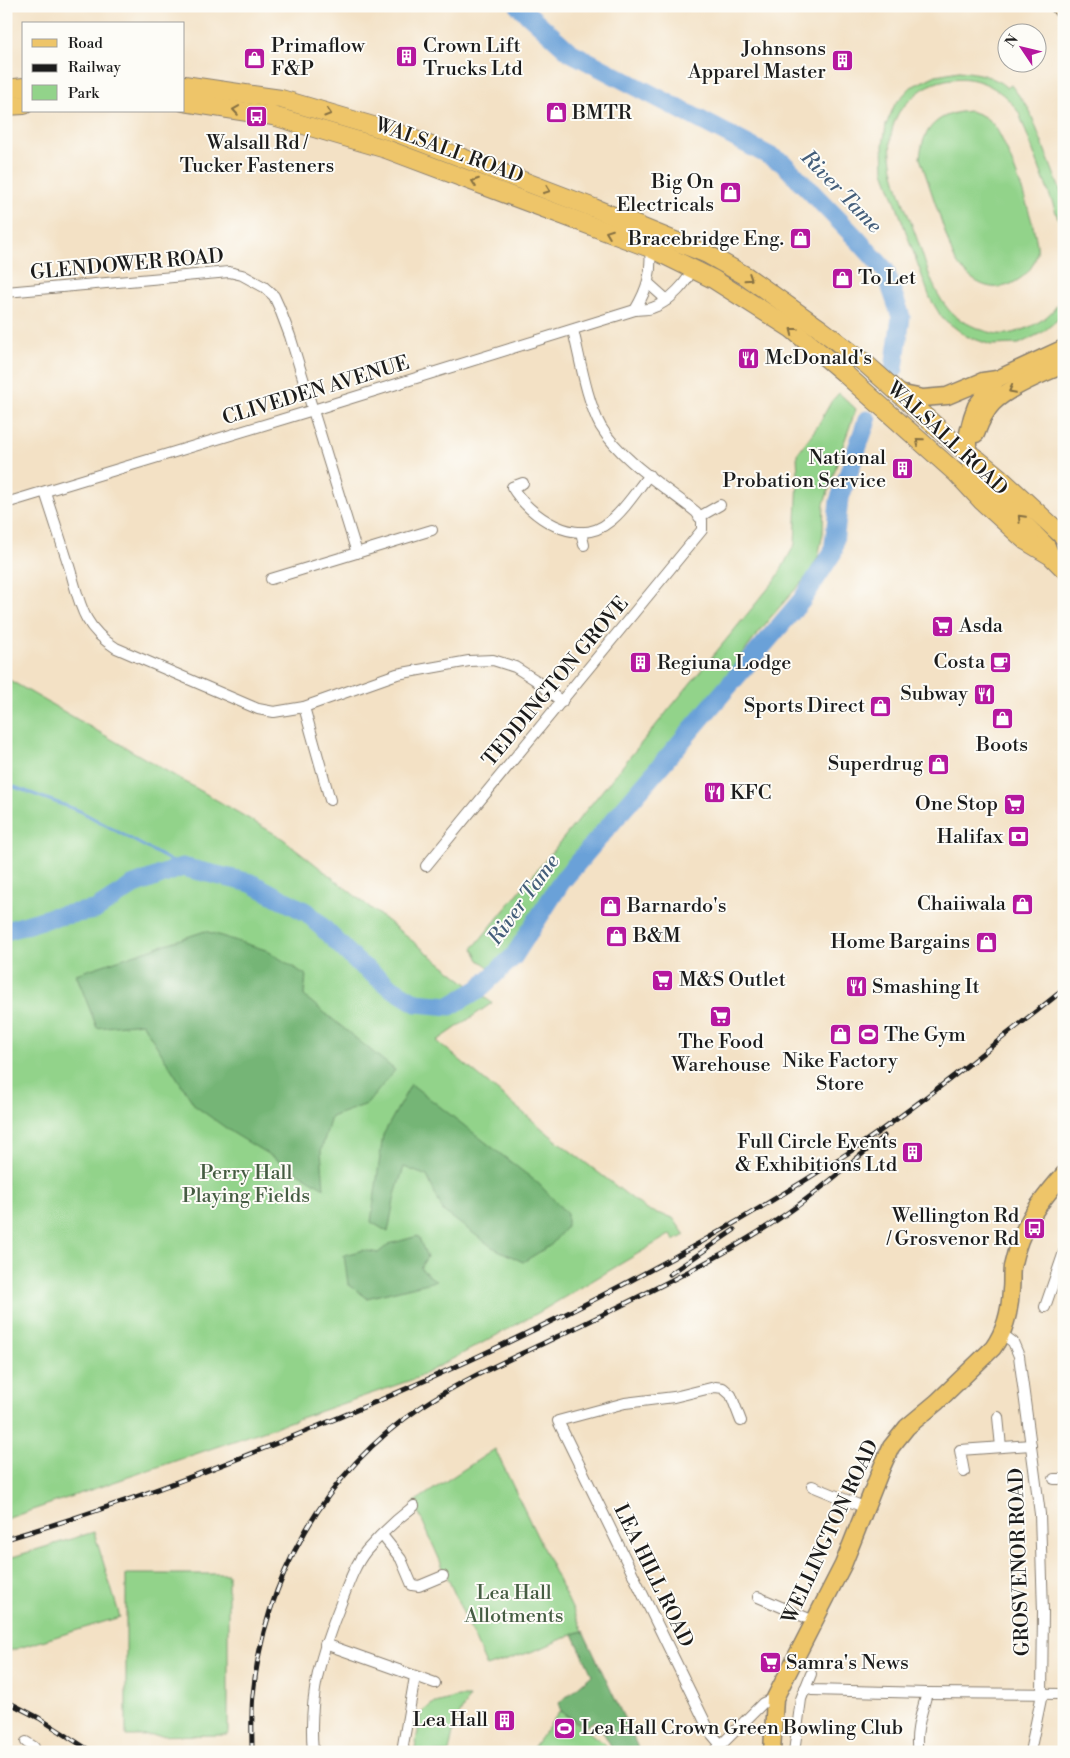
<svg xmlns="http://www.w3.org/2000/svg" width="1070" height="1758" font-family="'Libre Bodoni',serif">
<rect width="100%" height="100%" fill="#fdfcf7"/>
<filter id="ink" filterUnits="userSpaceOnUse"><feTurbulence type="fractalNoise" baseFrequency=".02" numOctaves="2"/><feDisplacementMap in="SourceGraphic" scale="10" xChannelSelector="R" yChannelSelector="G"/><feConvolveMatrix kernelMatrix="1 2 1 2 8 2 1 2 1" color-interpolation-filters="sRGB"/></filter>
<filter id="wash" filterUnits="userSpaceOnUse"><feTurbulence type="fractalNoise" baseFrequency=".0096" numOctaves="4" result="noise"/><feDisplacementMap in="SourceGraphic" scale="20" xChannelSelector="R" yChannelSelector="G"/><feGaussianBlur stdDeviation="1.12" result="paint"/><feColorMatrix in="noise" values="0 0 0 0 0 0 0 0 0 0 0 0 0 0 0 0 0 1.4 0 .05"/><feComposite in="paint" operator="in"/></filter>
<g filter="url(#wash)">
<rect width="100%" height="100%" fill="#f3e1c5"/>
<!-- green -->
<g fill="#92d38a" stroke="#577853">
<path d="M959,71C977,73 993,75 1007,88L1011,85L1029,109L1064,200V234L1019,113C1005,91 979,75 952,79C935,81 921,88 909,101C906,104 902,108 899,112C877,150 903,199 916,236C925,260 931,289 948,309C956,319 968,324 979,329C985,331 992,333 998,334C1015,336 1044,323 1055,308C1058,303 1061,297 1064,291L1062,316L1043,332L1019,344L991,345L966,336L942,318L930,298L884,171L883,146L886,125L895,104L911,87L936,75Z"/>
<path d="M970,111C982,115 987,117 995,127C1006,140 1041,237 1037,253C1035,264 1028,274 1018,280C992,298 966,280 953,256L920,158C923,126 939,113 970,111Z"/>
<path d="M839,393L856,409L841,451L824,504L823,533L818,557L808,575L770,618L687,727L633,790L581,846L532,913L511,947L490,968L479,960L473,948L776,579L795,544L798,477L797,454L817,427L831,402Z"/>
<path d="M6,678L282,838L434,958L492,1003L437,1041L556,1140L647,1210L673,1218L685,1235L674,1241L671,1234L538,1313L417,1378L6,1519Z"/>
<path d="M495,1449L583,1631L573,1634L542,1648L487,1667L414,1502Z"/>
<path d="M94,1532L120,1617L6,1652V1559Z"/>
<path d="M126,1574H228V1735L126,1736Z"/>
<path d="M458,1697H469L455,1723L449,1752H421L415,1749C416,1736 420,1726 421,1713L432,1704Z"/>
<path d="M560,1711L606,1745L601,1752H530Z"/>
</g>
<!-- forest -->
<g fill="#75b576" stroke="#486849">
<path d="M205,931L266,950L306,975L304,996L395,1070L367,1104L331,1117L321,1151L324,1188L233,1133L195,1106L142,1023L97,1028L76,974Z"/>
<path d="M411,1084L539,1184L567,1214V1226L551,1245L523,1262L492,1247L443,1211L427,1176L404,1167L395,1195L388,1232L371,1222L383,1135Z"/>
<path d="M418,1236L427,1257L420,1268L436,1281L367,1298L348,1284L344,1255L363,1250L378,1253L389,1244Z"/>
<path d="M583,1631L640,1752H611V1746L596,1720L585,1727L560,1711L559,1703L592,1675L573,1634Z"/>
</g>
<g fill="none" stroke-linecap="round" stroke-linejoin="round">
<!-- stream -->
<path stroke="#6ba1d8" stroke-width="3" d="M6,784L80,811L182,867"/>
<!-- river -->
<g stroke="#6ba1d8" stroke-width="19">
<path d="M519,6L570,52L783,163L858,240L885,270L901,317L894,369"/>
<path d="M6,931L52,917L95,910L132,886L182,867L251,883L308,913L357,962L390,987L416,1003L450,1006L479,989L514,956L562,881L802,600L833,552L839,501L867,420"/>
</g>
</g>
</g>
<g filter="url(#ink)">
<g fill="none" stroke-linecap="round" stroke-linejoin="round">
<defs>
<g id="minor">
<path d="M648,283L667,300"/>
<path d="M6,292L229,272L242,275L264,287L274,296L279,307L290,336L357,553"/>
<path d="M635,310C648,288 652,273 650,248"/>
<path d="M523,483L512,487C529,516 577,549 609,522C624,511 637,490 649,475"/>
<path d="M45,492C53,517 61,541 69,566C80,602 81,626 116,648L258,709L274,712L304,707L397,674L469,661L493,660L515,667L534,679L562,702"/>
<path d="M6,503L313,410L635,310C640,309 647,310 652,308C666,304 693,280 691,265"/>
<path d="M699,517L720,505"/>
<path d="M581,532L584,545"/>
<path d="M271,579L432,530"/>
<path d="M304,707L330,800"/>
<path d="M426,866L702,530V520L696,512C666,488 620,459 601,427C587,402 580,359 573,330"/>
<path d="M1045,1307L1064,1252"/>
<path d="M1002,1334L1013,1342L1019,1356L1040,1514L1043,1612L1042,1694L1030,1752"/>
<path d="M998,1417L1001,1447"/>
<path d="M964,1472L960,1450L1031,1445"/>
<path d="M1054,1479H1064"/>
<path d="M812,1486L866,1508"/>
<path d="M382,1535L401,1559L412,1585L419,1586L443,1576"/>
<path d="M758,1597L814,1621"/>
<path d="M325,1644L435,1683"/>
<path d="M805,1688L812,1690L927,1693L1064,1694"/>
<path d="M26,1742L34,1747V1752"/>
<path d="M721,1745L710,1732L558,1421L625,1403L674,1397L715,1387L723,1388L731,1395L741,1421"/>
<path d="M313,1752C308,1697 321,1652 341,1603C348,1585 354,1566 366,1551C380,1535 397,1519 414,1506"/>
<path d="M404,1752L403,1745L415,1677"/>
<path d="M714,1752L763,1703L775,1698"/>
<path d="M794,1752L801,1699L811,1674"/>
<path d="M918,1752C914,1733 922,1712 927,1693"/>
</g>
<g id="primary">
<path d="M1059,6L1064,12"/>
<path d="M997,379L976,406L972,417L968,433V453L973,471L1047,546L1051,556"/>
<path d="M898,393L923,398L947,396L983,381L997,379L1064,348"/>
<path d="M976,434C980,423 985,411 993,403C1008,388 1044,373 1064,365"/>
<path d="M772,1752L775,1698L843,1565L882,1467L891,1447L907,1427L937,1402L993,1348C1006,1330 1010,1311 1011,1290C1012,1282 1011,1274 1012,1267C1021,1226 1037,1205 1064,1174"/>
</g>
<g id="trunk">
<path d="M184,85L281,99L397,133L594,208L707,254L746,276L819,328L866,364L957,445L977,459L1000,478L1064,537"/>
<path d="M6,89L24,87"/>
<path d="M184,102L273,116L386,149L650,248L713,279L792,329L844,373L956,473L981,500L1026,541L1051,556L1064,569"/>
<path d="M6,106L24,105"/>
</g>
</defs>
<!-- minor casing -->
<use href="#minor" stroke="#887e70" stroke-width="12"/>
<!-- primary casing -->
<use href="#primary" stroke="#887e70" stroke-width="19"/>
<!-- trunk casing -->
<use href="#trunk" stroke="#887e70" stroke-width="20"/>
<!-- minor -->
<use href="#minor" stroke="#fff" stroke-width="10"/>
<!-- primary -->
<use href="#primary" stroke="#eec569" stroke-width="16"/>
<!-- trunk -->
<use href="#trunk" stroke="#eec569" stroke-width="18"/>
<defs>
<g id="rail">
<path d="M670,1274L734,1230"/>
<path d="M6,1539C120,1506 231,1463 340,1417C516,1344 688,1257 848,1153C896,1121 943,1085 988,1049C1013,1029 1039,1010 1064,989"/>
<path d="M6,1701L39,1718L92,1752"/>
<path d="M252,1752C252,1733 251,1714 253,1695C264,1580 324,1472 421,1407C460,1381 504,1362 546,1342C599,1317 651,1291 703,1264C729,1250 755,1235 780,1218C817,1194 849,1164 884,1136"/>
</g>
</defs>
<!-- rail casing -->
<use href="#rail" stroke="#1c1c1c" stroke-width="5"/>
<!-- rail -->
<use href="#rail" stroke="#fdfcf7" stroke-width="3" stroke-dasharray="9" stroke-linecap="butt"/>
</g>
<!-- one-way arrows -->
<defs><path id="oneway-chevron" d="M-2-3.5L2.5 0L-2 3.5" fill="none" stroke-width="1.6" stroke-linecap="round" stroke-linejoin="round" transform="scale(1.25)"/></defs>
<g stroke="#857042">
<use href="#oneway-chevron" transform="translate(236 110) rotate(-171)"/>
<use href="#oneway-chevron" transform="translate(328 113) rotate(17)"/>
<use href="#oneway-chevron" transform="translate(475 182) rotate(-160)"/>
<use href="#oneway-chevron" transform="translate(547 190) rotate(21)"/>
<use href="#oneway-chevron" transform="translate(609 233) rotate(-159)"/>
<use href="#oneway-chevron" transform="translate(749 278) rotate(33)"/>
<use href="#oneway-chevron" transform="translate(793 331) rotate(-142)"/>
<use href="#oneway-chevron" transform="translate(1012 390) rotate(152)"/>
<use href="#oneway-chevron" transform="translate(919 441) rotate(-139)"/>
<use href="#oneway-chevron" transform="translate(1021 518) rotate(-134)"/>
</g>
</g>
<!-- icons -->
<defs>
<symbol id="building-square" viewBox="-11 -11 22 22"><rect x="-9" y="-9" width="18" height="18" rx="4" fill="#b5179e" stroke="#fdfcf7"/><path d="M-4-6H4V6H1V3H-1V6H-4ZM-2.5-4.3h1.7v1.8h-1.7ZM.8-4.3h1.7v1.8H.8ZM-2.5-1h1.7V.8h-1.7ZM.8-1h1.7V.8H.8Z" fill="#fff"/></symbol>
<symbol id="shop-square" viewBox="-11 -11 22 22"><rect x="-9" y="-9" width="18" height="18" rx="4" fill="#b5179e" stroke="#fdfcf7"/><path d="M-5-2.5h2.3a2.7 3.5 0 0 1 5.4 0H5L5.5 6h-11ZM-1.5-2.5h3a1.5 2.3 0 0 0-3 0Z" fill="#fff"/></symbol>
<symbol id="bus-square" viewBox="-11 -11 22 22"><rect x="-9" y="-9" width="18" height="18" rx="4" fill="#b5179e" stroke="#fdfcf7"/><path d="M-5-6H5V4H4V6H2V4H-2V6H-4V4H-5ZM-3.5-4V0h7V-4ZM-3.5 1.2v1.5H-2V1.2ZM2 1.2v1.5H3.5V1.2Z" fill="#fff"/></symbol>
<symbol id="restaurant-square" viewBox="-11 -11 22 22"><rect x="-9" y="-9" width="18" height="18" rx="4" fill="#b5179e" stroke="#fdfcf7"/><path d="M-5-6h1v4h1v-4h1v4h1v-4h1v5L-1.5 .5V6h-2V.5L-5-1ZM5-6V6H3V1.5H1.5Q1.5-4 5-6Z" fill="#fff"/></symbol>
<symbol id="supermarket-square" viewBox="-11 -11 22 22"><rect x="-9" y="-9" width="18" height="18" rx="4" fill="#b5179e" stroke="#fdfcf7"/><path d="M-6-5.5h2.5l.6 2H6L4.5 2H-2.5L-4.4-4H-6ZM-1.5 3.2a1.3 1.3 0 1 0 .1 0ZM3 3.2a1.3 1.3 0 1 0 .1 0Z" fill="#fff"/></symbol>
<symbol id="cafe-square" viewBox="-11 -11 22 22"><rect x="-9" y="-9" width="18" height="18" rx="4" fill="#b5179e" stroke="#fdfcf7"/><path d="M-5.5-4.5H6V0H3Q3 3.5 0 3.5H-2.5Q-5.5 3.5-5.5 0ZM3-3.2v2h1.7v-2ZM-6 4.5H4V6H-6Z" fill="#fff"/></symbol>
<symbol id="bank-square" viewBox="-11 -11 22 22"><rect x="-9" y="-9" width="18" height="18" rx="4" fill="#b5179e" stroke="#fdfcf7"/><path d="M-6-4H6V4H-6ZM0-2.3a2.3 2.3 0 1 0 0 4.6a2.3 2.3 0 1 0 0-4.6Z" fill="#fff"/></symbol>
<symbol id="stadium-square" viewBox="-11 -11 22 22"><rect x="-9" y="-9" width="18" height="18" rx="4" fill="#b5179e" stroke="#fdfcf7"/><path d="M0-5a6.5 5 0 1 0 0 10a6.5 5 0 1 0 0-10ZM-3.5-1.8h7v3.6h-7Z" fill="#fff"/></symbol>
</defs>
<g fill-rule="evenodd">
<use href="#building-square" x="394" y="44" width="25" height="25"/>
<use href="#shop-square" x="242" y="46" width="25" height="25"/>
<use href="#building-square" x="830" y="48" width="25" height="25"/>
<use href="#shop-square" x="544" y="100" width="25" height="25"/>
<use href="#bus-square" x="244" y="104" width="25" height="25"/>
<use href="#shop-square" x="718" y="180" width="25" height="25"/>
<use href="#shop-square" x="788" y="226" width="25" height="25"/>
<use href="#shop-square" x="830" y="266" width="25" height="25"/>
<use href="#restaurant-square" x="736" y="346" width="25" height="25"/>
<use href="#building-square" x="890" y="456" width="25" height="25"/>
<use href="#supermarket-square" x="930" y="614" width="25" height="25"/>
<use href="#cafe-square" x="988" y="650" width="25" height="25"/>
<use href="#building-square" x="628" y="650" width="25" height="25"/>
<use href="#restaurant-square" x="972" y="682" width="25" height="25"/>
<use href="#shop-square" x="868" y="694" width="25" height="25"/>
<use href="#shop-square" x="990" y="706" width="25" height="25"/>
<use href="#shop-square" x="926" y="752" width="25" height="25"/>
<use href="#restaurant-square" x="702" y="780" width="25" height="25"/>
<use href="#supermarket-square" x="1002" y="792" width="25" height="25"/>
<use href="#bank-square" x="1006" y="824" width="25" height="25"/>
<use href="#shop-square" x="1010" y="892" width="25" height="25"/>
<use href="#shop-square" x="598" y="894" width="25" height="25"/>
<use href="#shop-square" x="604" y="924" width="25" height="25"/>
<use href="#shop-square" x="974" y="930" width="25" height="25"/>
<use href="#supermarket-square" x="650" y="968" width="25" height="25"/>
<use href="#restaurant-square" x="844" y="974" width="25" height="25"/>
<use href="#supermarket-square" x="708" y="1004" width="25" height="25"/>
<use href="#shop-square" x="828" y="1022" width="25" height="25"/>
<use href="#stadium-square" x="856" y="1022" width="25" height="25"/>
<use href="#building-square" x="900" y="1140" width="25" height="25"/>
<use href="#bus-square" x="1022" y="1216" width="25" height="25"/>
<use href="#supermarket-square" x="758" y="1650" width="25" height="25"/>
<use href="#building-square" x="492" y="1708" width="25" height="25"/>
<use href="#stadium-square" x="552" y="1716" width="25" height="25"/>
</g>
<g text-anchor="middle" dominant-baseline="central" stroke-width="4" stroke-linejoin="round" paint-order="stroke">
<!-- poi labels -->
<g font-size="20" fill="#1c1c1c" stroke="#fdfcf7" text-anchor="start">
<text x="271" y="46">Primaflow<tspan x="271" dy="23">F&amp;P</tspan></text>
<text x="423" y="46">Crown Lift<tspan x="423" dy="23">Trucks Ltd</tspan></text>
<text x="826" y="49" text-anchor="end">Johnsons<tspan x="826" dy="23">Apparel Master</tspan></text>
<text x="572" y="113">BMTR</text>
<text x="257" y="143" text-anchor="middle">Walsall Rd /<tspan x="257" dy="23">Tucker Fasteners</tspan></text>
<text x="714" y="182" text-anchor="end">Big On<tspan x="714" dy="23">Electricals</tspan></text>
<text x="784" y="239" text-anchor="end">Bracebridge Eng.</text>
<text x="858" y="278">To Let</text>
<text x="765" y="358">McDonald's</text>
<text x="886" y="458" text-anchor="end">National<tspan x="886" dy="23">Probation Service</tspan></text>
<text x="959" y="626">Asda</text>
<text x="985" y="662" text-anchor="end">Costa</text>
<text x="657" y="663">Regiuna Lodge</text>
<text x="968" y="694" text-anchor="end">Subway</text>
<text x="865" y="706" text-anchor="end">Sports Direct</text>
<text x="1002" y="745" text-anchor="middle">Boots</text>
<text x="923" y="764" text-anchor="end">Superdrug</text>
<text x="730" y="793">KFC</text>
<text x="998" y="804" text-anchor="end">One Stop</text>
<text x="1003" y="837" text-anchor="end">Halifax</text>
<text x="1006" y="904" text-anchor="end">Chaiiwala</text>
<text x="627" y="906">Barnardo's</text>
<text x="633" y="936">B&amp;M</text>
<text x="970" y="942" text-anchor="end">Home Bargains</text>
<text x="679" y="980">M&amp;S Outlet</text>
<text x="872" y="987">Smashing It</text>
<text x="884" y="1035">The Gym</text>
<text x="721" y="1042" text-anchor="middle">The Food<tspan x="721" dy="23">Warehouse</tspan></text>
<text x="840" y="1061" text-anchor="middle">Nike Factory<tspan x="840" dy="23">Store</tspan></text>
<text x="897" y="1142" text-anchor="end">Full Circle Events<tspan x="897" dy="23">&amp; Exhibitions Ltd</tspan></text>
<text x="1019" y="1216" text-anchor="end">Wellington Rd<tspan x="1019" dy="23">/ Grosvenor Rd</tspan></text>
<text x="786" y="1663">Samra's News</text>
<text x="488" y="1720" text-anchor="end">Lea Hall</text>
<text x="581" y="1728">Lea Hall Crown Green Bowling Club</text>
</g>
<!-- street labels -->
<g font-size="20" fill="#1c1c1c" stroke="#fdfcf7">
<text transform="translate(449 151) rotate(20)">WALSALL ROAD</text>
<text transform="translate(127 265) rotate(-5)">GLENDOWER ROAD</text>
<text transform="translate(316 391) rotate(-17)">CLIVEDEN AVENUE</text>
<text transform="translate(947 439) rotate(43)">WALSALL ROAD</text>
<text transform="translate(556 682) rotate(-50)">TEDDINGTON GROVE</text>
<text transform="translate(831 1532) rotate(-65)">WELLINGTON ROAD</text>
<text transform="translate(1020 1562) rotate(-92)">GROSVENOR ROAD</text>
<text transform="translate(653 1576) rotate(64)">LEA HILL ROAD</text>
</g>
<!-- park labels -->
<g font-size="20" fill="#455c42" stroke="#fdfcf7">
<text x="246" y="1173">Perry Hall<tspan x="246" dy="23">Playing Fields</tspan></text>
<text x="514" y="1593">Lea Hall<tspan x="514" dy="23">Allotments</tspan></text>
</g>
<!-- water labels -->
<g font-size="21" font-style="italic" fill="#445e7a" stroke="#fdfcf7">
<text transform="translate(841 192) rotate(46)">River Tame</text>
<text transform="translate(524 900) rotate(-54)">River Tame</text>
</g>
</g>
<!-- margin -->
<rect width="1070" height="1758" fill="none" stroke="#fdfcf7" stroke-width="25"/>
<!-- legend -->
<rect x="22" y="22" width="162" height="90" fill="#fdfcf7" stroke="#a3a29f"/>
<rect x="32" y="39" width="25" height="8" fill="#eec569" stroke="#a3a29f"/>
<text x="68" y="48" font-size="15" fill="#1c1c1c">Road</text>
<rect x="32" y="64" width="25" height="8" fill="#1c1c1c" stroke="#a3a29f"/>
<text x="68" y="72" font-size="15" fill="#1c1c1c">Railway</text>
<rect x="32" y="85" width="25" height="15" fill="#92d38a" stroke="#a3a29f"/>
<text x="68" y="98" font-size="15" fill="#1c1c1c">Park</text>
<!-- north arrow -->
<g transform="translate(1022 48) rotate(305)"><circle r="24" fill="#fdfcf7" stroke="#a3a29f"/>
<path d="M0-4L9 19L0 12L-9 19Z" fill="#b5179e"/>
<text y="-8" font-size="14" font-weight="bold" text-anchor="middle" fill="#1c1c1c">N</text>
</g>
</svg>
